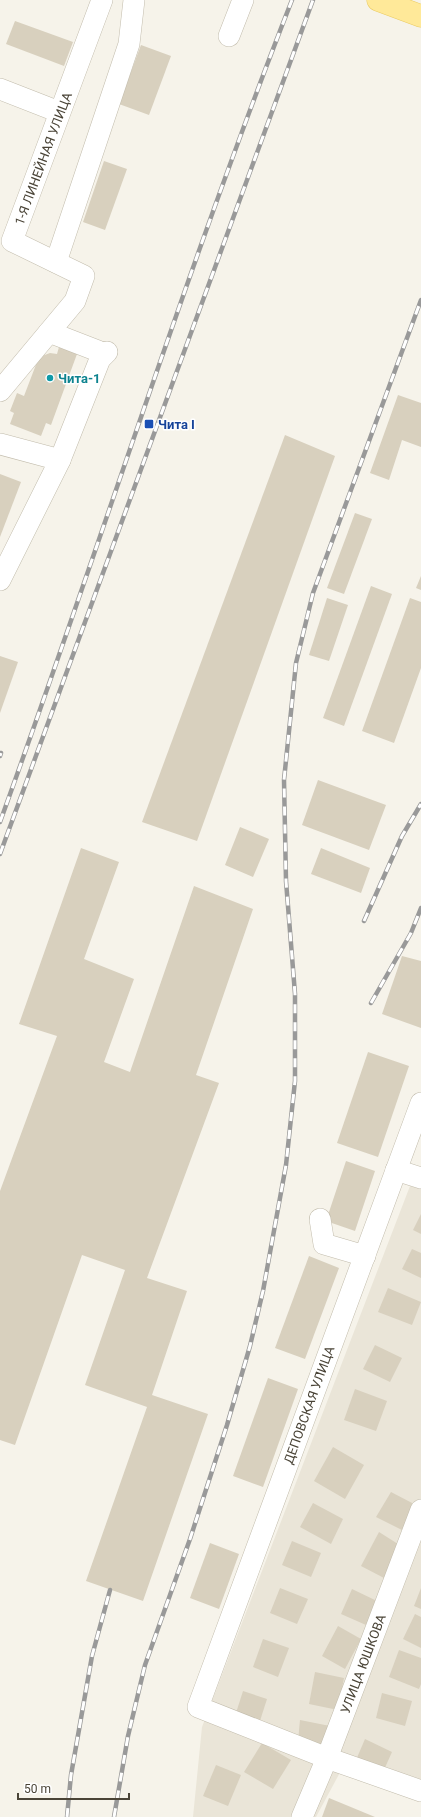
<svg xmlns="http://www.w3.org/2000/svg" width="421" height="1817" font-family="Roboto,sans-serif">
<rect width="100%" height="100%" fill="#f6f3ea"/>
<!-- residential -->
<path fill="#eae5d8" d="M410,1186L421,1189V1798L344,1765L316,1817H193L202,1727Z"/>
<!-- building -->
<g fill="#d8d0be">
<path d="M15,21L73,42L64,66L6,44Z"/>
<path d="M141,45L171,56L149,115L119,104Z"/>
<path d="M104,161L127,169L105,230L83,222Z"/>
<path d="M59,347L77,354L51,425L46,423L41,436L10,424L14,413L10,411L17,393L24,396L37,362L42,356L50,353L57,354Z"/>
<path d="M398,395L421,403V447L402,440L389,480L370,473Z"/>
<path d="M285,435L335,456L197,841L142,822Z"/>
<path d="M0,474L21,482L0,537Z"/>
<path d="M355,513L372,519L344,594L327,588Z"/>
<path d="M421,576V590L416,588Z"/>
<path d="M371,586L392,594L344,726L323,718Z"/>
<path d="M327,598L348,605L329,661L309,655Z"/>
<path d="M410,598L421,602V668L394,743L362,731Z"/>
<path d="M0,656L18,662L0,713Z"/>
<path d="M318,780L386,805L369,850L302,825Z"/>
<path d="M240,827L269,839L253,877L225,865Z"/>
<path d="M81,848L119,862L84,959L134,979L104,1062L130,1072L194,886L253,909L196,1075L219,1083L147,1278L187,1291L152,1395L208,1414L143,1601L86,1581L147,1407L85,1385L125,1270L82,1255L15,1445L0,1440V1191L57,1036L19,1024Z"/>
<path d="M321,848L370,868L361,893L311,874Z"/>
<path d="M402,956L421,961V1028L382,1014Z"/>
<path d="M368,1052L409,1066L378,1157L337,1143Z"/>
<path d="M346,1161L375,1171L355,1231L326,1221Z"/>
<path d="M421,1214V1234L413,1230Z"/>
<path d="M412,1249L421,1253V1278L402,1269Z"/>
<path d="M309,1256L339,1268L305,1359L275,1348Z"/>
<path d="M388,1288L421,1302L412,1325L378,1312Z"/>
<path d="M375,1345L402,1358L390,1382L363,1369Z"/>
<path d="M268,1378L298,1389L263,1487L233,1476Z"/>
<path d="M355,1389L387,1401L376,1431L344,1420Z"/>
<path d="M333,1447L364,1465L345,1499L314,1481Z"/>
<path d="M391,1492L414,1504L406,1532L376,1517Z"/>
<path d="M313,1503L343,1519L331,1544L300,1527Z"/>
<path d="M379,1532L398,1544L384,1578L361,1566Z"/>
<path d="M292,1541L321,1553L311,1577L282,1565Z"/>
<path d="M210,1543L239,1554L219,1609L190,1598Z"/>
<path d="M280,1588L308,1599L297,1624L270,1613Z"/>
<path d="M421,1588V1609L414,1606Z"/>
<path d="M352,1589L377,1601L366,1625L341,1614Z"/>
<path d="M415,1614L421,1617V1648L403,1639Z"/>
<path d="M338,1626L361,1639L345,1669L322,1656Z"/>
<path d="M263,1639L289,1648L278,1677L253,1667Z"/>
<path d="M399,1650L421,1658V1684L419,1689L389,1677Z"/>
<path d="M315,1672L344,1678L338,1710L309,1704Z"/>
<path d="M243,1691L267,1699L259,1724L235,1716Z"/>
<path d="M382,1693L412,1701L405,1726L376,1718Z"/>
<path d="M300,1720L330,1726L323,1749L298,1741Z"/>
<path d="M365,1739L392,1752L383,1772L356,1760Z"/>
<path d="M262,1743L291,1760L273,1789L244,1772Z"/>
<path d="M216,1765L241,1775L228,1806L203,1796Z"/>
<path d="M329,1798L375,1817H322Z"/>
</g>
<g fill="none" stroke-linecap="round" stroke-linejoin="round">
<defs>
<g id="minor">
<path d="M229,36L243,0"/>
<path d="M0,89L59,112"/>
<path d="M56,262L129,44L134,0"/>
<path d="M49,332L98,351L100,359"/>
<path id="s1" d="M0,391L75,301L84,276L12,241L102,0"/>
<path d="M0,444L60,460L0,580"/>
<path d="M60,460L100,359L107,352"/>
<path d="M421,1103L198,1707L327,1758L421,1791"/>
<path d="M396,1170L421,1178"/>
<path d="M320,1219L324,1244L365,1256"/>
<path id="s2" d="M302,1817L327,1758L421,1510"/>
</g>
<path id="major" d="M378,0L421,16"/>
</defs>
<!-- minor casing -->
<use href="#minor" stroke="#c2bcac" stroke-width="22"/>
<!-- major casing -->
<use href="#major" stroke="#eacb63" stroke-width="23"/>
<!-- minor -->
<use href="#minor" stroke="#fff" stroke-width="21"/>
<!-- major -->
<use href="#major" stroke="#ffe999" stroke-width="22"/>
<defs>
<g id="rail">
<path d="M0,756L1,753"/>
<path d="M0,822C99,549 186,271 292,0"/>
<path d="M0,854L313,0"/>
<path d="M364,921L402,836L421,804"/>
<path d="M371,1003L411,933L421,908"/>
<path d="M67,1817L71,1775L92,1656L110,1590"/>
<path d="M114,1817L128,1736L145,1665L190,1539L227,1425L250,1346L263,1291L286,1165L295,1081V994L286,881L284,780L296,663L313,593L421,300"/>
</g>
</defs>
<!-- rail casing -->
<use href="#rail" stroke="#999" stroke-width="4.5"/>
<!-- rail -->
<use href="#rail" stroke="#fff" stroke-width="3" stroke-dasharray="9" stroke-linecap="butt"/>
</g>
<!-- markers -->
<circle fill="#0f9aa8" stroke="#fff" stroke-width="1.5" cx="50" cy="378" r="4"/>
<rect fill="#1a4fb4" stroke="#fff" stroke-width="1.5" x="144" y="419" width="10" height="10" rx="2"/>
<g text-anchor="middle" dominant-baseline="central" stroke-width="3" stroke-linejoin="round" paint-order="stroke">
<!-- street labels -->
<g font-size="13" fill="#4a4437" stroke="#fff">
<text stroke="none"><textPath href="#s1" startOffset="312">1-Я ЛИНЕЙНАЯ УЛИЦА</textPath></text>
<text transform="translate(309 1405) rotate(-70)">ДЕПОВСКАЯ УЛИЦА</text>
<text stroke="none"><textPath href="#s2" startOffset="165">УЛИЦА ЮШКОВА</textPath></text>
</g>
<!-- culture labels -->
<g font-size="13" font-weight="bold" fill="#0d838f" stroke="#fff" text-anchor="start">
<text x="58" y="378">Чита-1</text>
</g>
<!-- transit labels -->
<g font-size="13" font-weight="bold" fill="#164399" stroke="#fff" text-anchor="start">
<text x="158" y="424">Чита I</text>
</g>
</g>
<!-- scale -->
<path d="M18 1793v6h111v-6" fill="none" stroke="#4a4437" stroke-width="2"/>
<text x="24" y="1793" font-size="12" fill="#4a4437" stroke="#ffffff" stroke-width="3" paint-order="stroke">50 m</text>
</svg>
